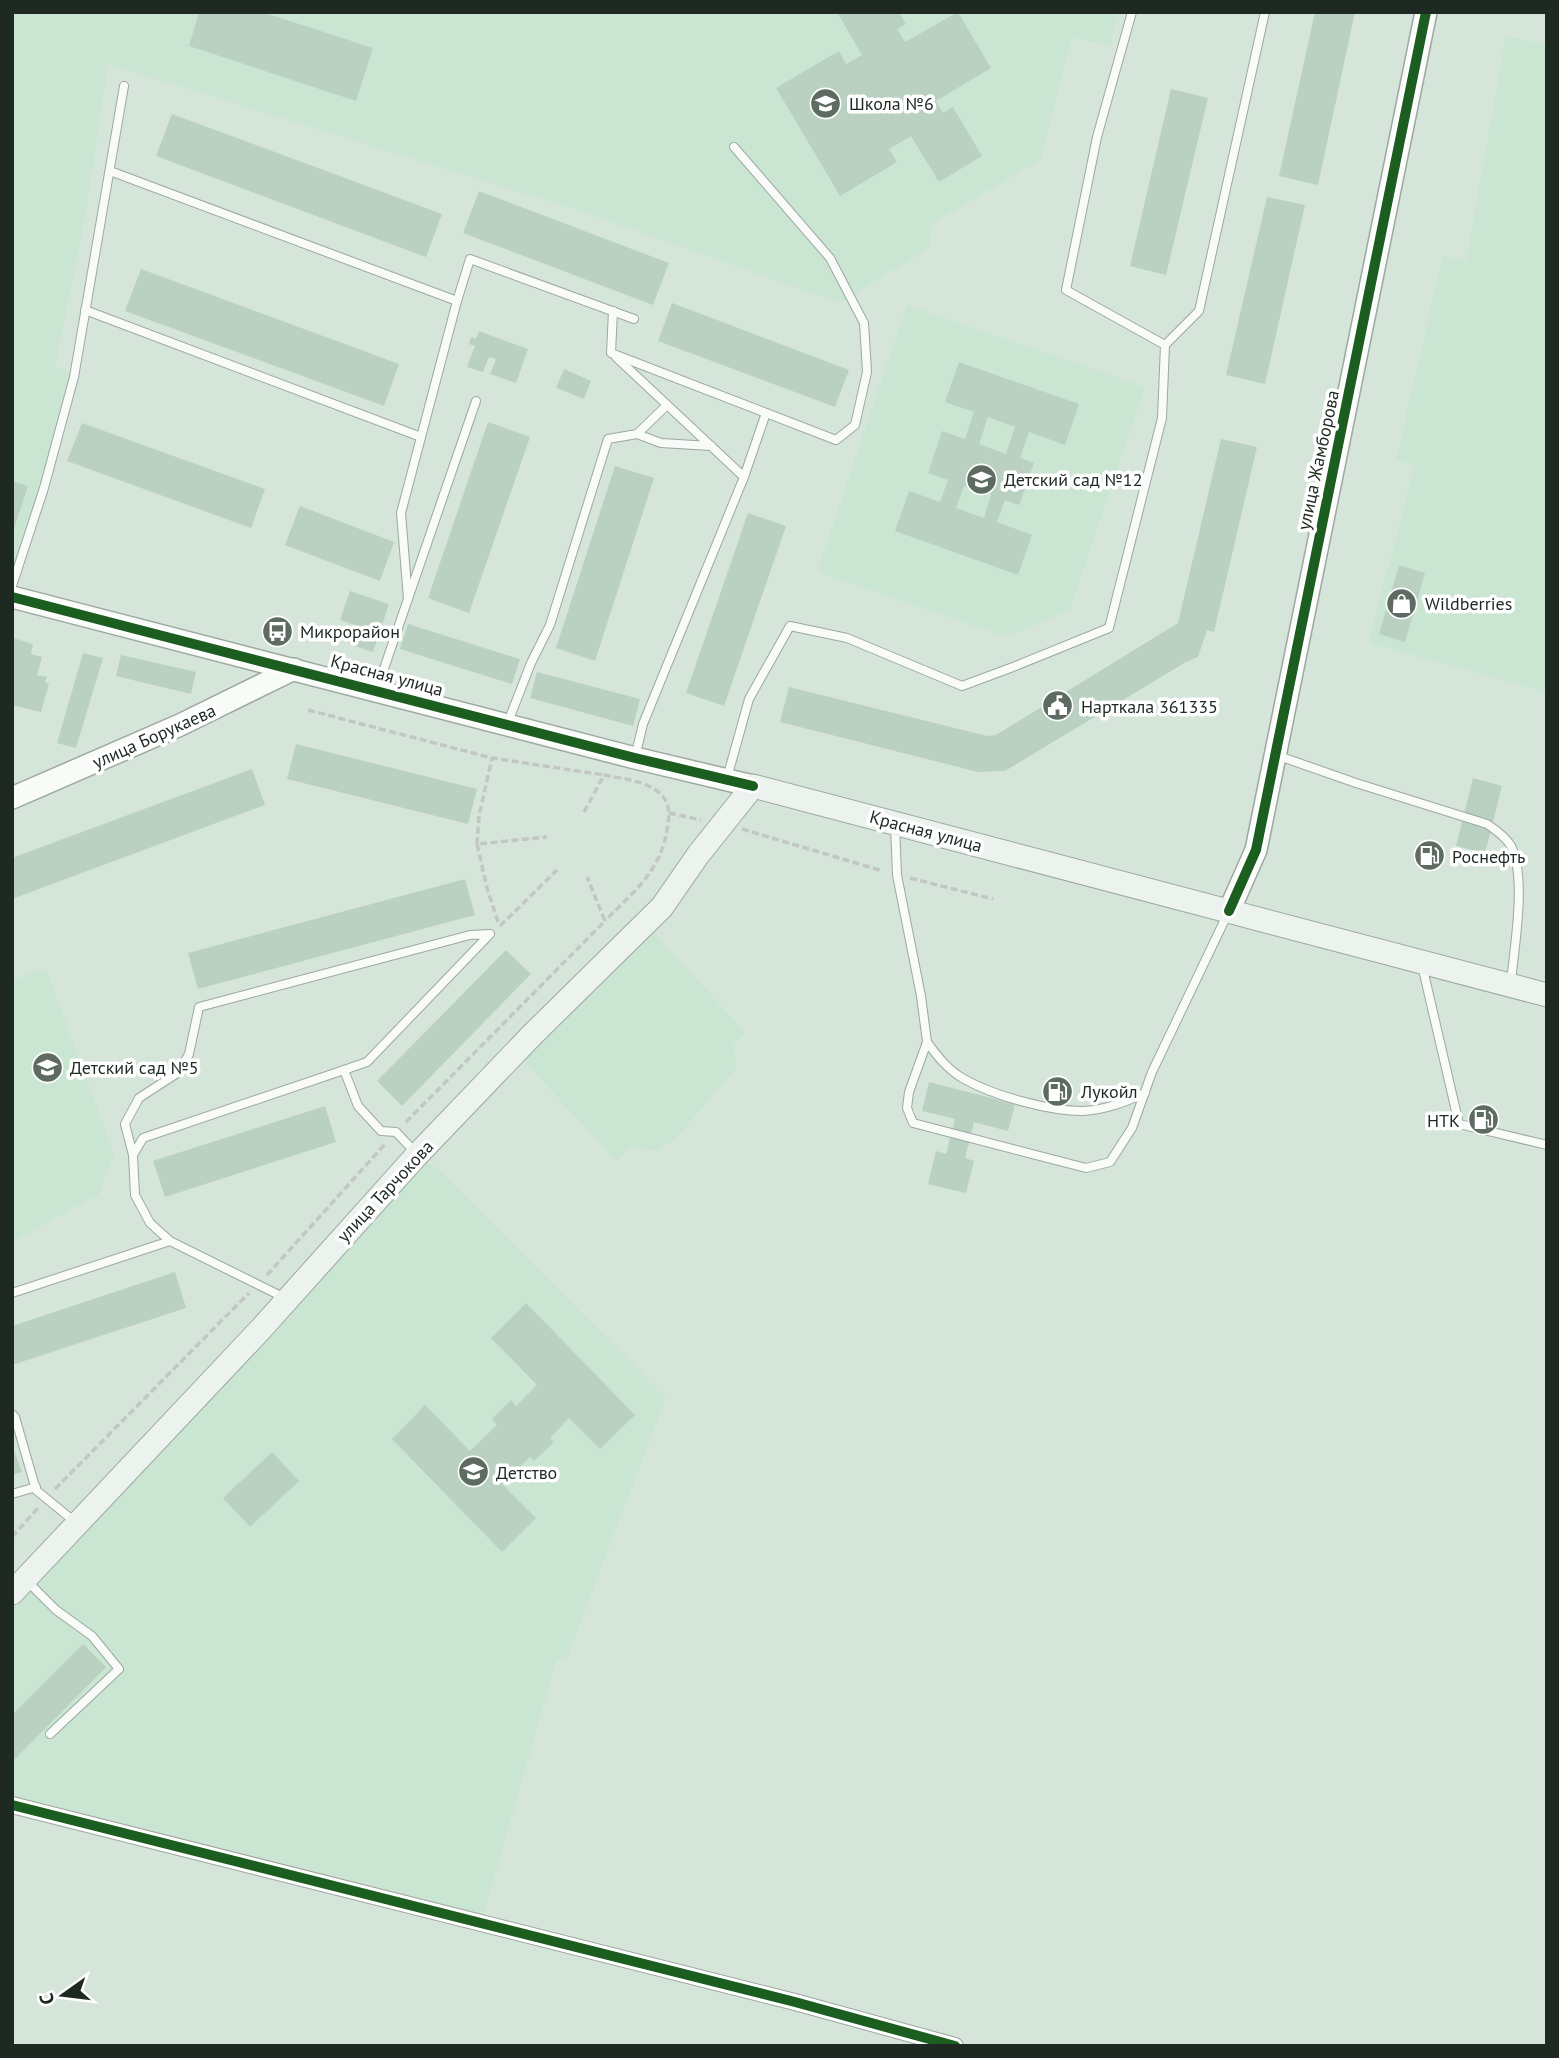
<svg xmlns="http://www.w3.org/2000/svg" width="1559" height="2058" font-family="'PT Sans',sans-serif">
<rect width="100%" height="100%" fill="#d5e5da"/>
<!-- built -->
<g fill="#cae5d2">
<path d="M12,12H1119L1110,46L1072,38L1040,160L932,224L929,248L840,303L574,209L108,64L85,218L55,366L74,377L12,586Z"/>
<path d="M1506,36L1547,45V692L1369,643L1414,466L1396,460L1443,255L1466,261Z"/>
<path d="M907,305L1145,387L1070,609L1007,637L817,572Z"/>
<path d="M646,924L746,1033L734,1044L737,1067L678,1136L657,1151L630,1146L617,1162L516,1052Z"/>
<path d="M46,968L114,1154L99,1194L12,1242V980Z"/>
<path d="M417,1155L439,1170L666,1398L568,1655L556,1661L481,1924L12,1805V1593Z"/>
</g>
<!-- building -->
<g fill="#bad1c2" fill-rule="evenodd">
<path d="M199,12H262L373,48L356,101L189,46Z"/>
<path d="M837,12H899L906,24L897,29L905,42L958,12L991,68L936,101L943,113L953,107L982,156L939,182L911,136L889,149L897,162L840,196L776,88L839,51L846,64L862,55Z"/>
<path d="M1315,12H1355L1318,185L1279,176Z"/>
<path d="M1171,89L1208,98L1166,275L1130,266Z"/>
<path d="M172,114L442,214L426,257L156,156Z"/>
<path d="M479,191L669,263L653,305L463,233Z"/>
<path d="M1267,197L1305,205L1265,384L1226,375Z"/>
<path d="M141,269L399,364L384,406L125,311Z"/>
<path d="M672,303L849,370L835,407L658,341Z"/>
<path d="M479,331L528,349L516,383L490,374L496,359L489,357L483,372L467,367L475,346L469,344L471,337L476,339Z"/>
<path d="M959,362L1079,404L1065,445L1029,432L1020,458L1034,463L1019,505L1005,500L997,522L1032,535L1018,575L895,531L909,491L940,502L948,480L928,473L942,431L965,439L974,412L945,402ZM988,417L1015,427L1006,454L979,444ZM964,486L991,495L984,518L956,508Z"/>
<path d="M564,369L591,381L584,399L556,388Z"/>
<path d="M488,422L530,437L469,613L428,598Z"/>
<path d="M82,423L265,489L251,528L67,461Z"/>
<path d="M1221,439L1257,447L1214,632L1207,630L1198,657L1186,662L1005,771L978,772L780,722L789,687L987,736L996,735L1178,623Z"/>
<path d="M615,466L654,478L595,661L556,648Z"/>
<path d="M12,481L28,486L13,532H12Z"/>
<path d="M300,506L394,542L380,581L285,545Z"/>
<path d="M748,513L786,526L724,706L686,693Z"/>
<path d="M1399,565L1425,573L1405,642L1379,634Z"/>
<path d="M350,591L389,604L373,652L349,644L355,625L340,620Z"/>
<path d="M408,624L520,659L512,684L400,649Z"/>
<path d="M13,638L33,644L31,654L42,657L37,675L47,677L45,682L49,684L41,712L12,705Z"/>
<path d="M83,653L103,658L76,748L57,743Z"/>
<path d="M121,655L196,672L191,694L116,676Z"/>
<path d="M537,672L640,699L633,726L530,698Z"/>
<path d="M296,744L477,789L468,824L287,779Z"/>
<path d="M252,769L265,805L12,899V858Z"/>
<path d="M1473,778L1502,786L1485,853L1456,846Z"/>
<path d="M465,879L475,915L198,989L188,953Z"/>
<path d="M506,950L531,974L402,1106L377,1081Z"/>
<path d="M929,1082L1015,1104L1008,1131L974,1122L965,1158L974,1161L966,1193L928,1184L936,1151L946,1154L955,1119L922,1111Z"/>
<path d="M325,1106L336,1142L165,1197L153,1161Z"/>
<path d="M175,1272L186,1308L12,1365V1326Z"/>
<path d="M526,1303L635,1415L600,1449L569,1418L550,1438L554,1442L534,1461L530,1457L502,1484L536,1518L502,1552L392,1439L425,1405L470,1451L497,1425L492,1419L511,1400L516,1406L537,1385L491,1338Z"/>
<path d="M12,1445L22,1472L12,1475Z"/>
<path d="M272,1452L299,1481L250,1527L223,1498Z"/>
<path d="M83,1644L106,1667L12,1762V1715Z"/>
</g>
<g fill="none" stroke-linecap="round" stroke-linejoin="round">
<defs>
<g id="service">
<path d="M110,171L457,301L401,513L408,599"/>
<path d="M457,301L470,259L634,319"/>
<path d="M85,310L421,437"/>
<path d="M613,311L611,353L836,440L855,425L867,372L864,323L830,258L734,147"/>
<path d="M1165,345L1199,311L1265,12"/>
<path d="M616,357L744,477"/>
<path d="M637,434L661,443L711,446"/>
<path d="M12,586L44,488L74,377L124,86"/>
<path d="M377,689L476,401"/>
<path d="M508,722L531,663L550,625L608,439L637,434L667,405"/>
<path d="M1276,755L1356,783L1487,824C1496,830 1506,837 1511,846C1527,879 1514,947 1511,983"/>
<path d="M635,757L643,724L744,477L766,413"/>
<path d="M727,778L749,699L790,626L847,638L962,686L1013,667L1109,628L1162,418L1165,345L1066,290L1097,137L1132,12"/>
<path d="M895,825L897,875L921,996L927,1042L909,1092L907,1108L913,1123L1086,1168L1110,1162L1132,1128L1152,1072L1228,913"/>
<path d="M1422,965L1459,1124L1547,1145"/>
<path d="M927,1042C937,1056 948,1070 964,1079C994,1096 1049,1111 1083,1111C1105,1110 1125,1102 1145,1093"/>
<path d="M133,1155L125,1124L139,1098L179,1072L189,1054L199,1007L470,935L490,934L367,1062L344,1070L358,1106L381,1131L396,1132L415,1152"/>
<path d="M170,1241L150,1223L135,1195L133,1155L143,1138L344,1070"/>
<path d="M12,1293L170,1241L285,1298"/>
<path d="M12,1414L15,1417L36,1490L75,1522"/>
<path d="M12,1494L36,1487"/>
<path d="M28,1582L56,1610L92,1636L119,1669L50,1734"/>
</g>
<path id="minor" d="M12,1805L795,2002L955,2046"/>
<g id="tertiary">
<path d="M12,597L635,758L753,786"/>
<path d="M12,798L180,725L294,669"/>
<path d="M1229,911L1256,850L1426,12"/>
</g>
<path id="secondary" d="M12,1593L260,1330L417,1155L532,1035L662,907L698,855L753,786L1547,995"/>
</defs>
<!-- service casing -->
<use href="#service" stroke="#9ca8a0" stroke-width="10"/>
<!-- minor casing -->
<use href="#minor" stroke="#9ca8a0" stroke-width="18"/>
<!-- tertiary casing -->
<use href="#tertiary" stroke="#9ca8a0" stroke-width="24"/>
<!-- secondary casing -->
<use href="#secondary" stroke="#9ca8a0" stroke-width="25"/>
<!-- path -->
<g stroke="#c3c7c4" stroke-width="3.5" stroke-dasharray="7 3.5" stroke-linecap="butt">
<path d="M308,710L492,758L604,775"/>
<path d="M584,812L604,775C623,779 652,781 664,798C670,806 669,816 668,824C662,871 635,890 605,921"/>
<path d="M669,813L701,820"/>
<path d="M742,829L883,871"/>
<path d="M477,844L479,816L492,758"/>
<path d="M910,878L993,899"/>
<path d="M498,922L487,888L477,844L547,837"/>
<path d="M500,926L557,870"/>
<path d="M406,1122L605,921L587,877"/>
<path d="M267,1275L386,1143"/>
<path d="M55,1489L249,1293"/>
<path d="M12,1537L38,1508"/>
</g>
<!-- service -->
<use href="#service" stroke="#f9fbf9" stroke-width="8"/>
<!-- minor -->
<use href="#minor" stroke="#f9fbf9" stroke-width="16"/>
<!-- tertiary -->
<use href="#tertiary" stroke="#f9fbf9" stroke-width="21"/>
<!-- secondary -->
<use href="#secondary" stroke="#ecf3ee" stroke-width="23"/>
<defs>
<g id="cycleway">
<path d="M12,597L635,758L753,786"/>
<path d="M1229,911L1256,850L1426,12"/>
<path d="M12,1805L795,2002L955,2046"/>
</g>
</defs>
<!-- cycleway casing -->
<use href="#cycleway" stroke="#fff" stroke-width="15"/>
<!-- cycleway -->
<use href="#cycleway" stroke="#1b5e20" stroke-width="10"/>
</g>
<!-- icons -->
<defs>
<symbol id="school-disc" viewBox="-11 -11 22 22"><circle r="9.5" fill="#5e6b62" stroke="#fff"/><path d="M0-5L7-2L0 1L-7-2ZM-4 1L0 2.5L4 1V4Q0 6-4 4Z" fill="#fff"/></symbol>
<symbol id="shop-disc" viewBox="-11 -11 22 22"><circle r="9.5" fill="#5e6b62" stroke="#fff"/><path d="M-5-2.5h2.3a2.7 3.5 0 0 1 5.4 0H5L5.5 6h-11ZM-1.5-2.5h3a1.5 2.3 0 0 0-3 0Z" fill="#fff"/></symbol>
<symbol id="bus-disc" viewBox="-11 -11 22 22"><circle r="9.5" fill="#5e6b62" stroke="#fff"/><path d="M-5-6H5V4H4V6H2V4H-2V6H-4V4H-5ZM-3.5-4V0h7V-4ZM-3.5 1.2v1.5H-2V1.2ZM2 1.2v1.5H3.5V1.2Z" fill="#fff"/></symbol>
<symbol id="civic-disc" viewBox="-11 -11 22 22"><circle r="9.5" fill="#5e6b62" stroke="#fff"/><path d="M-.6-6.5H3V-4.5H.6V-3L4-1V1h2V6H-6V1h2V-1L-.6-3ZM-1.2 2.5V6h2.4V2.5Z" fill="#fff"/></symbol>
<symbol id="fuel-disc" viewBox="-11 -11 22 22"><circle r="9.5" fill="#5e6b62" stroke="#fff"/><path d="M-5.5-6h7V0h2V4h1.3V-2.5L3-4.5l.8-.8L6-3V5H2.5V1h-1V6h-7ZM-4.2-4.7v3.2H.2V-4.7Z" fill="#fff"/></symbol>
</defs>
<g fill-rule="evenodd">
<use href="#school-disc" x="808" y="86" width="35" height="35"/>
<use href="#school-disc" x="964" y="462" width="35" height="35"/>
<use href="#shop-disc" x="1384" y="586" width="35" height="35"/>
<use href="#bus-disc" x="260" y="614" width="35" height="35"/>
<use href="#civic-disc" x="1040" y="688" width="35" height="35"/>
<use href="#fuel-disc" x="1412" y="838" width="35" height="35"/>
<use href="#school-disc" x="30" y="1050" width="35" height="35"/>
<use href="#fuel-disc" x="1040" y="1074" width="35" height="35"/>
<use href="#fuel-disc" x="1466" y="1102" width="35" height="35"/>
<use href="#school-disc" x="456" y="1454" width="35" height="35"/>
</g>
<g text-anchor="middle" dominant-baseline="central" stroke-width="7" stroke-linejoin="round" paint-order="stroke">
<!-- poi labels -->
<g font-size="18" fill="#1e2921" stroke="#fff" text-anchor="start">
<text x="849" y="103">Школа №6</text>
<text x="1004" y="479">Детский сад №12</text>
<text x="1425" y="603">Wildberries</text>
<text x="300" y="631">Микрорайон</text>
<text x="1081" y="706">Нарткала 361335</text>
<text x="1452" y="856">Роснефть</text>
<text x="70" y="1067">Детский сад №5</text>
<text x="1081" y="1091">Лукойл</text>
<text x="1460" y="1120" text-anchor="end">НТК</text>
<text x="496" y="1472">Детство</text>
</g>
<!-- street labels -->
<g font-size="18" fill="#1e2921" stroke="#fff">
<text transform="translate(1318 460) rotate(-78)">улица Жамборова</text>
<text transform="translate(387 675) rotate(15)">Красная улица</text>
<text transform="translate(154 736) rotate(-24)">улица Борукаева</text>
<text transform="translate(926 831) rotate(15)">Красная улица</text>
<text transform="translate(385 1191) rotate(-47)">улица Тарчокова</text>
</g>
</g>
<!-- border -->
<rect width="1559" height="2058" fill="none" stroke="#1e2921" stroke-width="28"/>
<!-- north arrow -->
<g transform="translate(63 1995) rotate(256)" stroke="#ffffff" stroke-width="5" paint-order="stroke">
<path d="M0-5L12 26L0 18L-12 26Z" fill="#1e2921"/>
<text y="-10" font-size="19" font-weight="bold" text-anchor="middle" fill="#1e2921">С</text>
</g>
</svg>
